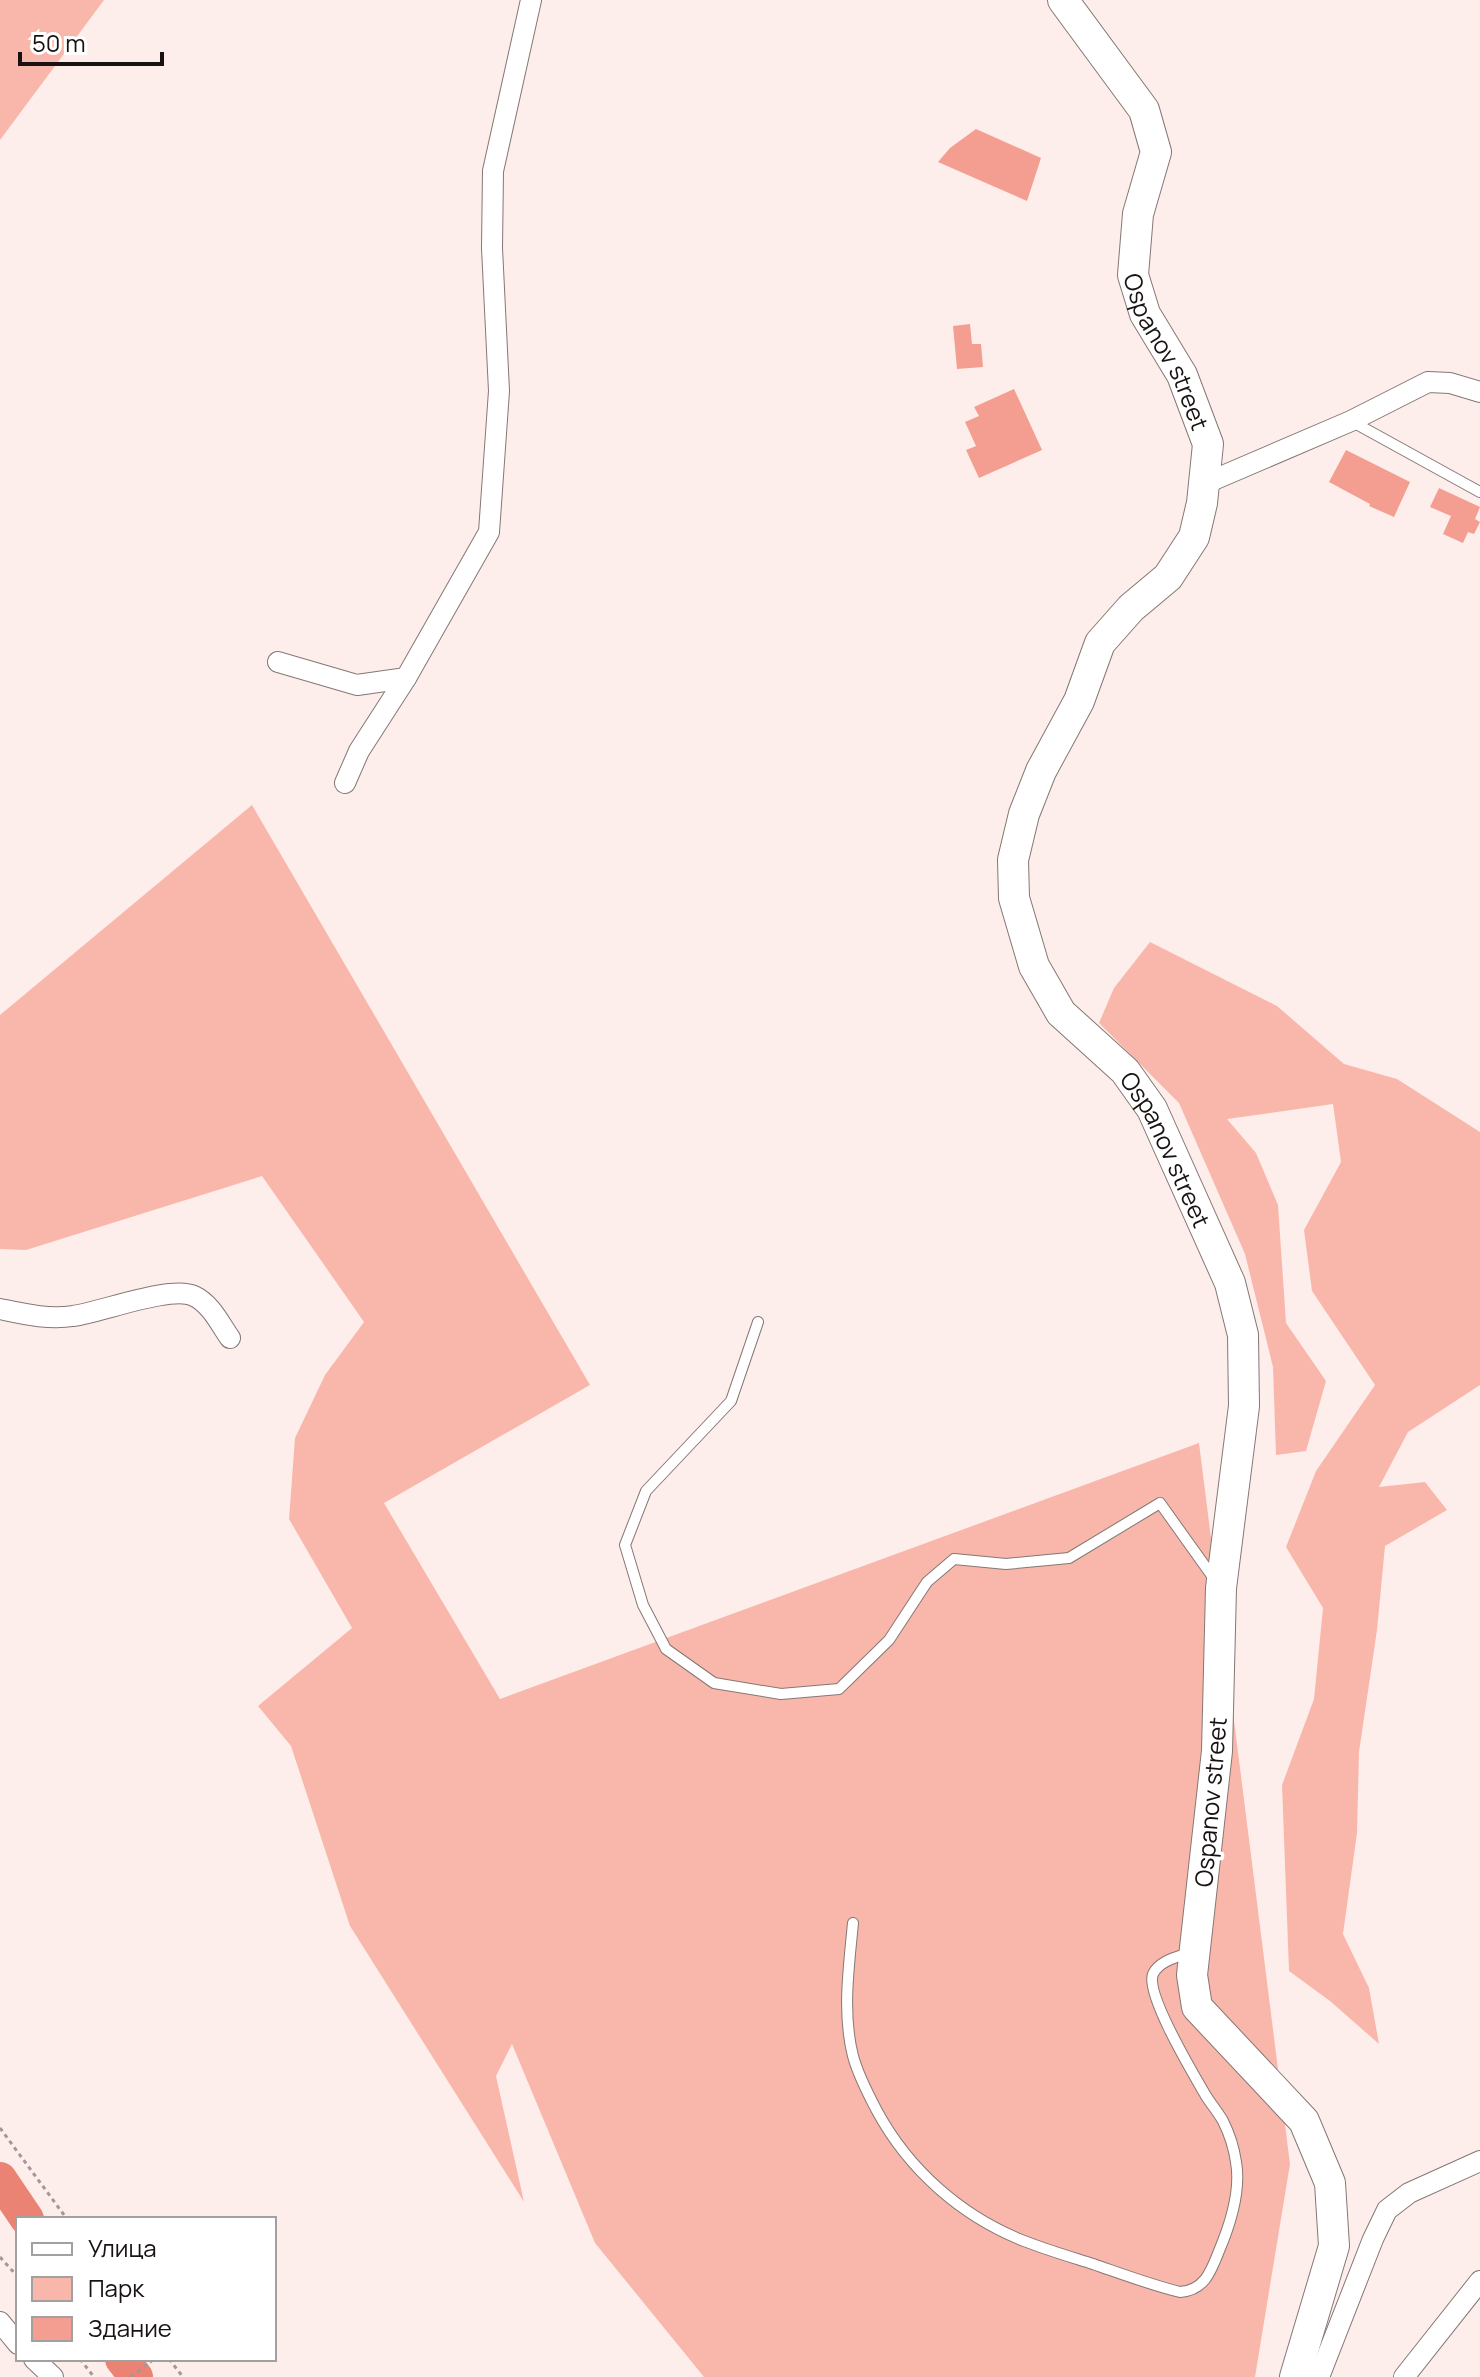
<svg xmlns="http://www.w3.org/2000/svg" width="1480" height="2377" font-family="Manrope,sans-serif">
<rect width="100%" height="100%" fill="#feeeeb"/>
<!-- green -->
<g fill="#f9b7ab">
<path d="M0,0H104L0,140Z"/>
<path d="M252,805L590,1385L384,1503L500,1699L1199,1443L1290,2164L1255,2377H704L595,2243L512,2044L496,2076L524,2202L350,1926L291,1746L258,1706L352,1628L289,1519L295,1438L325,1375L364,1322L262,1176L26,1250L0,1249V1015Z"/>
<path d="M1150,942L1277,1006L1344,1064L1397,1079L1480,1132V1385L1408,1432L1379,1487L1425,1482L1447,1510L1385,1546L1377,1630L1359,1752L1357,1833L1343,1934L1369,1988L1379,2044L1330,2001L1289,1971L1282,1785L1314,1699L1323,1608L1286,1547L1316,1471L1375,1385L1312,1291L1304,1230L1341,1162L1333,1104L1227,1119L1256,1153L1278,1205L1286,1323L1326,1381L1306,1451L1276,1455L1273,1367L1245,1254L1179,1103L1099,1023L1114,988Z"/>
</g>
<g fill="none" stroke-linecap="round" stroke-linejoin="round">
<!-- river -->
<g stroke="#ea8373" stroke-width="34">
<path d="M0,2179L27,2219"/>
<path d="M122,2359L136,2377"/>
</g>
</g>
<!-- building -->
<g fill="#f39e90">
<path d="M976,129L1041,158L1027,201L938,162L950,148Z"/>
<path d="M970,324L972,344H981L983,367L957,369L953,326Z"/>
<path d="M1014,389L1042,450L979,478L966,450L976,446L965,422L979,416L974,407Z"/>
<path d="M1346,450L1410,482L1394,517L1369,506L1370,504L1329,482Z"/>
<path d="M1439,488L1480,507L1475,519L1480,522L1474,534L1468,532L1463,543L1443,534L1451,516L1430,507Z"/>
</g>
<g fill="none" stroke-linecap="round" stroke-linejoin="round">
<defs>
<g id="lane">
<path d="M1351,421L1480,492"/>
<path d="M758,1322L731,1401L646,1491L625,1545L643,1605L666,1649L714,1683L781,1694L839,1689L889,1640L927,1582L954,1559L1006,1564L1069,1558L1160,1503L1215,1580"/>
<path d="M853,1923C849,1966 842,2013 853,2056C858,2075 868,2094 877,2111C909,2170 961,2216 1024,2241C1047,2250 1071,2257 1093,2264C1122,2274 1151,2285 1180,2292C1205,2290 1211,2271 1219,2251C1230,2225 1241,2190 1236,2162C1234,2148 1229,2133 1223,2121C1218,2112 1211,2104 1206,2096C1194,2075 1145,1994 1153,1974C1159,1961 1177,1957 1189,1953"/>
</g>
<g id="street">
<path d="M1204,484L1351,421L1428,382L1450,383L1480,392"/>
<path d="M278,662L357,685L406,678L489,532L499,391L492,248L493,171L531,0"/>
<path d="M345,783L359,751L406,678"/>
<path d="M0,1309C24,1314 49,1320 73,1316C102,1312 171,1285 194,1296C211,1304 220,1324 230,1338"/>
<path d="M0,2322L18,2344"/>
<path d="M34,2359L53,2377"/>
<path d="M1319,2377L1373,2239L1387,2210L1409,2193L1480,2161"/>
<path d="M1404,2377L1480,2281"/>
</g>
<g id="secondary">
<path id="s1" d="M1063,0L1144,110L1156,152L1138,214L1133,275L1145,314L1182,375L1208,444L1202,503L1194,537L1168,577L1131,608L1100,643L1079,701L1041,771L1024,814L1013,860L1014,898L1034,966L1061,1013L1125,1071L1152,1109L1230,1283L1243,1335L1244,1406L1221,1588L1217,1751L1192,1975L1197,2007L1304,2121L1330,2183L1334,2246L1295,2377"/>
</g>
</defs>
<!-- lane casing -->
<use href="#lane" stroke="#857774" stroke-width="12"/>
<!-- street casing -->
<use href="#street" stroke="#857774" stroke-width="22"/>
<!-- secondary casing -->
<use href="#secondary" stroke="#857774" stroke-width="32"/>
<!-- path -->
<g stroke="#a39895" stroke-width="3" stroke-dasharray="4 4" stroke-linecap="butt">
<path d="M0,2128L67,2219"/>
<path d="M0,2257L18,2277"/>
<path d="M80,2359L94,2377"/>
<path d="M169,2359L183,2377"/>
<path d="M131,2377L154,2359"/>
</g>
<!-- lane -->
<use href="#lane" stroke="#fff" stroke-width="10"/>
<!-- street -->
<use href="#street" stroke="#fff" stroke-width="20"/>
<!-- secondary -->
<use href="#secondary" stroke="#fff" stroke-width="30"/>
</g>
<g text-anchor="middle" dominant-baseline="central" stroke-width="7" stroke-linejoin="round" paint-order="stroke">
<!-- street labels -->
<g font-size="24" fill="#181312" stroke="#fff">
<text stroke="none"><textPath href="#s1" startOffset="390">Ospanov street</textPath></text>
<text stroke="none"><textPath href="#s1" startOffset="1302">Ospanov street</textPath></text>
<text transform="translate(1210 1802) rotate(-85)">Ospanov street</text>
</g>
</g>
<!-- legend -->
<rect x="16" y="2217" width="260" height="144" fill="#ffffff" stroke="#a3a1a0" stroke-width="2"/>
<rect x="32" y="2243" width="40" height="12" fill="#ffffff" stroke="#a3a1a0" stroke-width="2"/>
<text x="88" y="2257" font-size="24" fill="#181312">Улица</text>
<rect x="32" y="2277" width="40" height="24" fill="#f9b7ab" stroke="#a3a1a0" stroke-width="2"/>
<text x="88" y="2297" font-size="24" fill="#181312">Парк</text>
<rect x="32" y="2317" width="40" height="24" fill="#f39e90" stroke="#a3a1a0" stroke-width="2"/>
<text x="88" y="2337" font-size="24" fill="#181312">Здание</text>
<!-- scale -->
<path d="M20 52v12h142v-12" fill="none" stroke="#181312" stroke-width="4"/>
<text x="32" y="52" font-size="24" fill="#181312" stroke="#ffffff" stroke-width="6" paint-order="stroke">50 m</text>
</svg>
